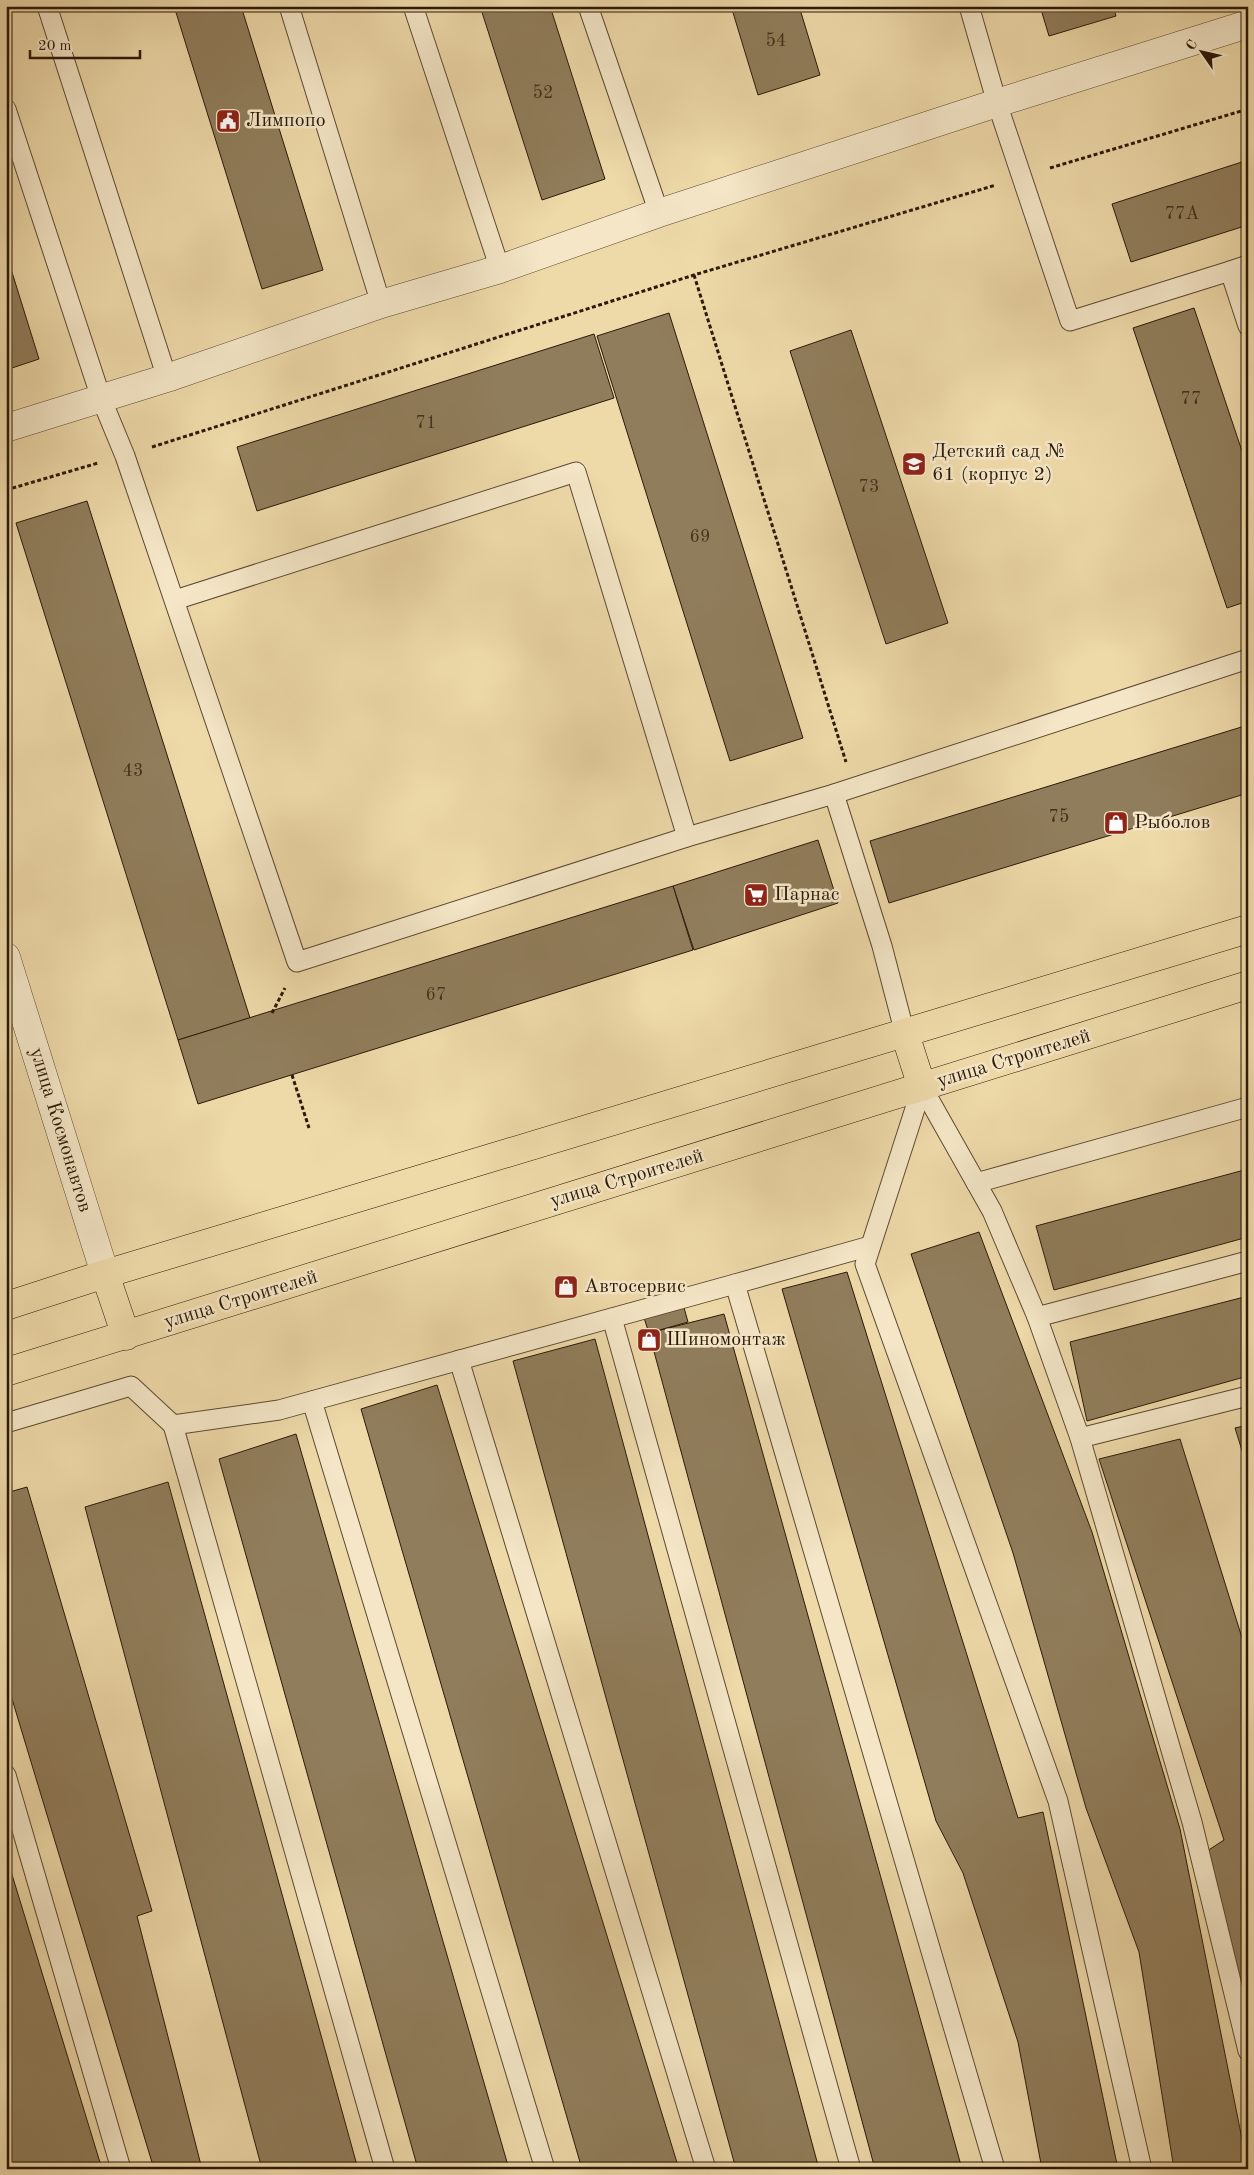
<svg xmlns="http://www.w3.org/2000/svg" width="1254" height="2175" font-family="'Old Standard TT',serif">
<rect width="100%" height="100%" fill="#eed9a9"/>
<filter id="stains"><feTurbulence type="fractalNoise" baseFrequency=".004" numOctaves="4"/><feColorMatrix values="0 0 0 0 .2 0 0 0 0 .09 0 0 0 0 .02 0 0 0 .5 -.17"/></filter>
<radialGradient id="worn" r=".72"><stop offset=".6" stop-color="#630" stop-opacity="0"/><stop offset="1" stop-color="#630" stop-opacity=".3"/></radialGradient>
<!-- building -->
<g fill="#907d5b" stroke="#2b1907">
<path d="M174,6H241L323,270L262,289Z"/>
<path d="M480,6H550L605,179L542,200Z"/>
<path d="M731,6H799L820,75L758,95Z"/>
<path d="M1040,6H1113L1116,16L1049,36Z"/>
<path d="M1248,160V225L1131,262L1112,204Z"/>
<path d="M6,253L39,359L6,370Z"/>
<path d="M1194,308L1248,469V601L1227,608L1133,328Z"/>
<path d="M669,313L803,738L730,761L597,336Z"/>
<path d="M851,330L948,623L886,644L790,351Z"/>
<path d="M594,334L614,398L257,511L237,447Z"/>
<path d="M87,501L250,1018L178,1040L16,523Z"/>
<path d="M1248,725V793L889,903L870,841Z"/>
<path d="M818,840L838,903L694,950L673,886Z"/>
<path d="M673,886L693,950L198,1104L178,1040Z"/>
<path d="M1248,1169V1237L1054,1290L1036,1226Z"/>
<path d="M979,1232L1092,1532L1180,1829L1248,2169H1174L1139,1952L1086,1808L1013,1553L911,1254Z"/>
<path d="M847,1272L1018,1818L1043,1812L1118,2169H1042L1018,2042L963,1873L936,1821L782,1289Z"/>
<path d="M1248,1296V1376L1087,1421L1070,1342Z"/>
<path d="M683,1304L688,1322L649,1333L643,1315Z"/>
<path d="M724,1314L962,2169H875L649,1333Z"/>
<path d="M595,1339L819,2169H736L513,1361Z"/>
<path d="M437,1385L679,2169H582L361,1409Z"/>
<path d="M1248,1425V1470L1235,1428Z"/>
<path d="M296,1434L509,2169H418L219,1459Z"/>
<path d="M1180,1439L1248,1657V2011L1204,1853L1224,1840L1099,1459Z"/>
<path d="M168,1482L358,2169H262L85,1507Z"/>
<path d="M27,1487L152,1911L137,1916L202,2169H154L6,1679V1493Z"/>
<path d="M6,1855L102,2169H6Z"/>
</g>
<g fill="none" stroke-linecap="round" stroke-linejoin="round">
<defs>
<g id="lane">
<path d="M47,6L167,378"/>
<path d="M289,6L381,304"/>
<path d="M413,6L500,269"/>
<path d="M588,6L659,213"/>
<path d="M969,6L997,103L1070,321L1230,271L1248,326"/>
<path d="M6,109L101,398L125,456L297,962L687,837L834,794L882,946L905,1034"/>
<path d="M1230,271L1248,265"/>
<path d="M175,600L576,472L687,837"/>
<path d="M834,794L1248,659"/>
<path d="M922,1087L865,1264L1058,1801L1142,2169"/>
<path d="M922,1087L992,1211L1037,1317L1080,1438L1192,1822L1248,2051"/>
<path d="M976,1183L1248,1107"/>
<path d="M735,1284L870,1246"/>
<path d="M1037,1317L1248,1261"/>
<path d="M612,1318L851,2169"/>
<path d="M459,1360L706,2169"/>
<path d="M312,1401L545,2169"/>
<path d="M6,1423L131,1386L173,1425L279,1410L735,1284L995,2169"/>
<path d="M173,1425L385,2169"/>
<path d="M1080,1438L1248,1396"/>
<path d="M6,1775L121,2169"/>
</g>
<g id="street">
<path d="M6,428L167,378L381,304L500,269L659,213L997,103L1248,24"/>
<path d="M6,957L105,1274"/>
</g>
<g id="primary">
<path d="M905,1034L922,1087"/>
<path d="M105,1274L126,1336"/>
<path d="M6,1306L105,1274C486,1159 867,1046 1248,929"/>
<path d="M6,1372L1248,985"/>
</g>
</defs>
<!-- lane casing -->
<use href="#lane" stroke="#5c4930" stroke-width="21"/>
<!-- street casing -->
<use href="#street" stroke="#5c4930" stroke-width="29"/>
<!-- primary casing -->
<use href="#primary" stroke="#2b1907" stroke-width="29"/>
<!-- path -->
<g stroke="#2b1907" stroke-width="3" stroke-dasharray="4 2.5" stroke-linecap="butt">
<path d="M1050,168L1248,109"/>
<path d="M694,275L846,762"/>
<path d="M152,447L694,275L996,185"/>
<path d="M6,490L98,463"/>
<path d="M272,1013L285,988"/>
<path d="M292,1075L309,1128"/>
</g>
<!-- lane -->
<use href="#lane" stroke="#f4e6c7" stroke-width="19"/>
<!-- street -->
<use href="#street" stroke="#f4e6c7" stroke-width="28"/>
<!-- primary -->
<use href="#primary" stroke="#eed9a9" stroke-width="28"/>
</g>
<!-- icons -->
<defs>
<symbol id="civic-square" viewBox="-11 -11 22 22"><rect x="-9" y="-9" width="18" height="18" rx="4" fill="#8f2418" stroke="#f4e6c7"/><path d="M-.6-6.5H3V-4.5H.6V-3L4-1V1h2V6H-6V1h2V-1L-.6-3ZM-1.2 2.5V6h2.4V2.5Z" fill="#fff"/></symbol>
<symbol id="school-square" viewBox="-11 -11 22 22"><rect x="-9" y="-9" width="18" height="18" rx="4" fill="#8f2418" stroke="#f4e6c7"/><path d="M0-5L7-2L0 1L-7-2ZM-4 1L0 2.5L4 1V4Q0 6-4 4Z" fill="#fff"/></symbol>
<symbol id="shop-square" viewBox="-11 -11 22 22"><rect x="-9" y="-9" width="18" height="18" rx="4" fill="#8f2418" stroke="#f4e6c7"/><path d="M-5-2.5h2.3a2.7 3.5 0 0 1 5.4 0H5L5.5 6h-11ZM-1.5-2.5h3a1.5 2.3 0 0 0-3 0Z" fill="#fff"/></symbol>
<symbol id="supermarket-square" viewBox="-11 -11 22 22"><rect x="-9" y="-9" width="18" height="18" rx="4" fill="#8f2418" stroke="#f4e6c7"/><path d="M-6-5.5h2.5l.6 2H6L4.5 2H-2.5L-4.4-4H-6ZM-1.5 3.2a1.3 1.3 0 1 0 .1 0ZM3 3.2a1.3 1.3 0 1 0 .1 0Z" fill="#fff"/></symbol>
</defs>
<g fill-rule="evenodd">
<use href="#civic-square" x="214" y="107" width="28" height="28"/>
<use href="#school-square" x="900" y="450" width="28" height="28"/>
<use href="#shop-square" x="1102" y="809" width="28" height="28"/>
<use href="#supermarket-square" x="742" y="881" width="28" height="28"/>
<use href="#shop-square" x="552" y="1273" width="28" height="28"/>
<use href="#shop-square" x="635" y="1326" width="28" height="28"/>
</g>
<g text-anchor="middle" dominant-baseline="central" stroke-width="5" stroke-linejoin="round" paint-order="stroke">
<!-- number labels -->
<g font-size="18" fill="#44321c">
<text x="776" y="41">54</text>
<text x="543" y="93">52</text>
<text x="1182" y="214">77А</text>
<text x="1191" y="399">77</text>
<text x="426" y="423">71</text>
<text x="869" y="487">73</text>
<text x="700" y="537">69</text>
<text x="133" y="771">43</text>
<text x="1059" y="817">75</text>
<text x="436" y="995">67</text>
</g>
<!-- poi labels -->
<g font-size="20" fill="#2b1907" stroke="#f4e6c7" text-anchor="start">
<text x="246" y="121">Лимпопо</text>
<text x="932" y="452">Детский сад №<tspan x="932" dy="23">61 (корпус 2)</tspan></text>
<text x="1134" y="823">Рыболов</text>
<text x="774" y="895">Парнас</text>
<text x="584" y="1287">Автосервис</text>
<text x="666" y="1340">Шиномонтаж</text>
</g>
<!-- street labels -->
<g font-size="20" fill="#2b1907" stroke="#f4e6c7">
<text transform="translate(1014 1059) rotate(-17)">улица Строителей</text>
<text transform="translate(60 1130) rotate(73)">улица Космонавтов</text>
<text transform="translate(627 1179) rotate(-17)">улица Строителей</text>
<text transform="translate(241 1300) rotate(-17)">улица Строителей</text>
</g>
</g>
<!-- margin -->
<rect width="1254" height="2175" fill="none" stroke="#eed9a9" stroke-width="25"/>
<rect x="8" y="8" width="1239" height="2160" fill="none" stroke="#2b1907" stroke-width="2.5"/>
<rect x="12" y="12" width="1229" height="2150" fill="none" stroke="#2b1907"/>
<!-- north arrow -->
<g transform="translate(1202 52) rotate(304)" stroke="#f4e6c7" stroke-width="4" paint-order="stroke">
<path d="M0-4L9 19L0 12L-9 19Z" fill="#2b1907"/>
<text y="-8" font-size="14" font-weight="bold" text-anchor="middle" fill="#2b1907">С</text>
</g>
<!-- scale -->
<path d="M30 50v8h110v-8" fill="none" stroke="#2b1907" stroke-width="2.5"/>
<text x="38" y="50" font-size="15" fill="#2b1907" stroke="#f4e6c7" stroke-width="4" paint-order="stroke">20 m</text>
<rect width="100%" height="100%" filter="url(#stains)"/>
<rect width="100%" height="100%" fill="url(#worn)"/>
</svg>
